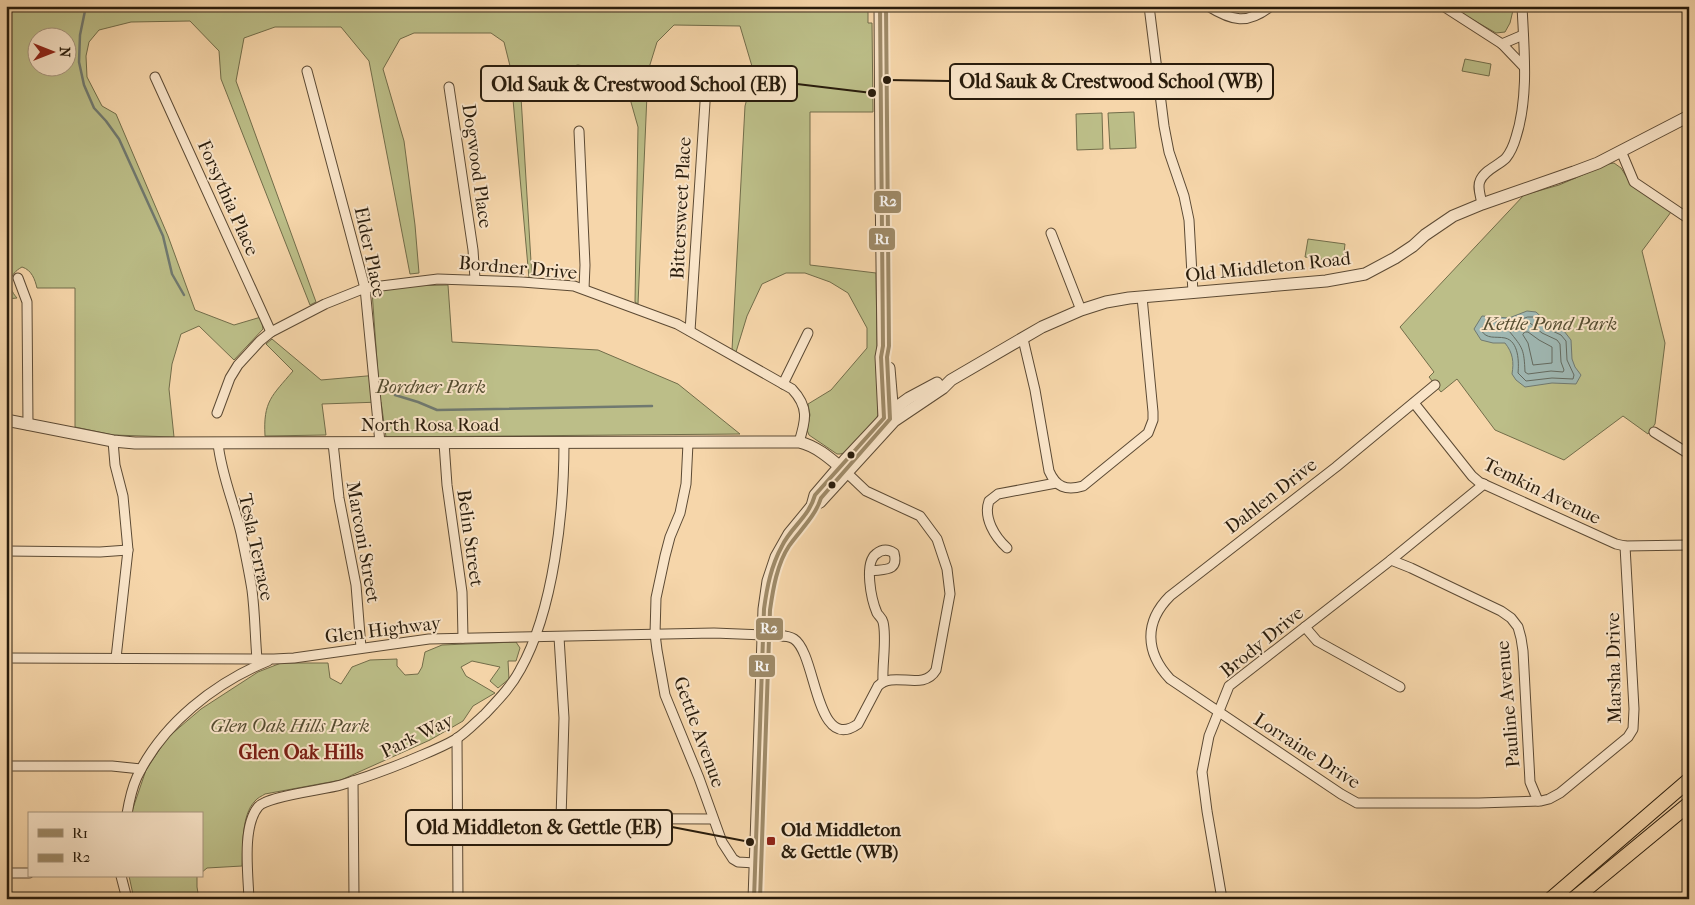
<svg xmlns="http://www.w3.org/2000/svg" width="1695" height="905" font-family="'IM FELL French Canon',serif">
<rect width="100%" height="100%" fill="#f6d6aa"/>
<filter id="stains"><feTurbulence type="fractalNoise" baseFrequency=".004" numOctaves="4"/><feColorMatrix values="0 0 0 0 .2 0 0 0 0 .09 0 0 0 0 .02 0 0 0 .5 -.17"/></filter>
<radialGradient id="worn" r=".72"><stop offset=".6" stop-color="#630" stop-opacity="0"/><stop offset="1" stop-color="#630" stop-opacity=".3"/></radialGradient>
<!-- green -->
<g fill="#bcbe88" stroke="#726d4a" fill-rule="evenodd">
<path d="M6,6H868V23H872L873,112H810V265L876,273L878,415L876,419L844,453L840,454H837L809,435L807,430L810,415L808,404L831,390L867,348V328L848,293L830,282L805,273H786L762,284L747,316L736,352L732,350L745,106L754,73L740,26L674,25L657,42L648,71L638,304L635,302L638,127L627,88L601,69L578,65L548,71L528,81L521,97L532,278H529L510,66L504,42L491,33H414L400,39L383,69L404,141L415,225L419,273L410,274L369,61L341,27H275L244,38L236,81L316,302L310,305L221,79L219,51L190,21L131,22L99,30L89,42L86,56L87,77L102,106L116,114L168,236L195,310L234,325L261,317L263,329L234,360L199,326L181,334L172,364L169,389L174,437L113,435L75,427V288H37C35,280 32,270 22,267C9,274 6,286 17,298L6,299ZM38,38H68V68H38Z"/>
<path d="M1449,6H1514L1510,23L1505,32L1496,33Z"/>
<path d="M1465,59L1491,64L1489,76L1462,71Z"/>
<path d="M1134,112L1136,148L1110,149L1108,113Z"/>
<path d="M1102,113L1103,149L1077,150L1076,114Z"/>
<path d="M1614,163L1621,168L1631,184L1671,212L1642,251L1665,343L1655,424L1648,434L1623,416L1564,460L1495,430L1457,379L1441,392L1429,377L1434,372L1400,327L1524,195L1559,185L1608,164Z"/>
<path d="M1308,239L1345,244L1343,262L1305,257Z"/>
<path d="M448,285L452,342L598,350L678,384L740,434L386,437L381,402L322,404L326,435L265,436C263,401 272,396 293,371L266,344L272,339L321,380L378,375L372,291L404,286Z"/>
<path d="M516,642L520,648L516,661H508L509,679L498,688L490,681L500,667L472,661L461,667L466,676L495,693L473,706L463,721L430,740L341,780L265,794C262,796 257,798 255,801C241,815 243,848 242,866L207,868L201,873V814H131L146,770L167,738L201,709L258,672L281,663H328L330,678L341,684L352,667L370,660L397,659V666L405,675L418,674L422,667L425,652L442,645Z"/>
<path d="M129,876H197V887L199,899H134Z"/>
</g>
<!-- water -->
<path fill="#9fb7b2" stroke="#707970" d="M1527,311L1536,312L1549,324L1564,331L1571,340L1572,359L1575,367L1581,375L1576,384L1552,383L1525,387L1516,380L1512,374C1514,362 1513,353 1505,343H1493L1481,340L1474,329L1482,316L1509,318Z"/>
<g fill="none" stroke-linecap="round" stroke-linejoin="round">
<!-- shore -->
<g stroke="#646a5f" stroke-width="1">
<path d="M1528,317H1534L1546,328L1561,335L1566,341L1567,360L1574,375L1573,379L1552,378L1526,381L1518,373C1519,363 1519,341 1505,338C1495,336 1487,340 1481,330L1486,321L1510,323Z"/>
<path d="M1530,323L1542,333L1557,340L1560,344L1561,362L1564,370L1563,372L1551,371L1528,374L1525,372C1524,349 1523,348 1509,331L1511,329Z"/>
<path d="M1525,332H1528L1539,340L1552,347V363L1533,365L1528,343L1523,335Z"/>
</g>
<!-- stream -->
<g stroke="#707970" stroke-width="2.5">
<path d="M86,6L80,35L79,62L84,85L94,108L106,121L119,139L163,236L172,274L184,295"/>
<path d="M395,395L418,402L437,410L652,406"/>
</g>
<defs>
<g id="minor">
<path d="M1149,6L1164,126L1169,152L1184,196L1189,220L1193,293"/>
<path d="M1208,6C1232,21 1247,25 1271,6"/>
<path d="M1443,6L1502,44L1524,67"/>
<path d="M1502,44L1523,35"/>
<path d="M307,71L365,288L380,443"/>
<path d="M155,77L271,332"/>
<path d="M449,87L473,250L475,279"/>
<path d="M579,131L585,265L584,289"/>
<path d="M1621,151L1634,182L1689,219"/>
<path d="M1482,204C1481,197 1477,187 1480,181C1484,170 1498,166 1506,158C1510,153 1514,144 1516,137C1529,96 1524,49 1522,6"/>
<path d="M1051,233L1081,310"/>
<path d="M18,278L27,302L28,425"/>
<path d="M690,331L706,87"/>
<path d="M1023,339L1035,390L1049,471C1056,487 1066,491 1083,486L1148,433L1153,420V412L1142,297"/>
<path d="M783,384L808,333"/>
<path d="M1435,385L1336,467L1170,596C1144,622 1145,652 1170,679L1341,794L1357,803H1479L1541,801L1549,799L1560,793L1628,737L1633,729L1634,709L1625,546"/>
<path d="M1414,403L1472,476L1479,482L1616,544L1625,546L1689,545"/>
<path d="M217,413L230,378L238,365L260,341L271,332L325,304L365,288L438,279L522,282L574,286L677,324L792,389C809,407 806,420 799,442"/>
<path d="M1654,432L1689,454"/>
<path d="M113,441L115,465L123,496L128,550L116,658"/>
<path d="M218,443C221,474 234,503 241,533C245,552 249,571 252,590C255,613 255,636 257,659"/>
<path d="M333,443L339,498L356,585L361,648"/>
<path d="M444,443L447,485L462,592L463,638"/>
<path d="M688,443L686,484L680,513L670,537L665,556L656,598L655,634L657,650L665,695L699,778L722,842L733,859L738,862L755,863"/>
<path d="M1007,548C995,537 983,518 989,501L998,494L1056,483"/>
<path d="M6,551L100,552L128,550"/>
<path d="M1391,560L1411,568L1501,611L1511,618L1518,627L1521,638L1523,651L1530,782L1538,801"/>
<path d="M871,571C884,569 899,572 894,553C888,549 882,549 876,554C864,563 871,599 877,613C879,616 882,618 883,622C887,638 882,664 883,681"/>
<path d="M1305,627L1317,641L1400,687"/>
<path d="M559,637L564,718L561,819"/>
<path d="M764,637C773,636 786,634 794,639C817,654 815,754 858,724L878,686C894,670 923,692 936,670L950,594L947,569L937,539L920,516L866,491L846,472"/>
<path d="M6,658L274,659L294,658L429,639L714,633L764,635"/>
<path d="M457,738L458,899"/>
<path d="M6,766H112L141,769"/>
<path d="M353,781L354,899"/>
<path d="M127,814C129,802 132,788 137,777C163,723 215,683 268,661"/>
<path d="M457,818L713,819"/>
<path d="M6,873H29"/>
<path d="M121,876L127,899"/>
<path d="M249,899C248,873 242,827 258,807C266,796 324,790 341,785C364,778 386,770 408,761C424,754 441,748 456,739C467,732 476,722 485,714C498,700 511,687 520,670C554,610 564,511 564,442"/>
<path d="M1222,899L1207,811L1202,772L1209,736L1229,686L1391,560L1484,484"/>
</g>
<g id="tertiary">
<path d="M880,6L881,181L883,346L881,357L884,418"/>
<path d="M889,368L893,416"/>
<path d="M6,420L113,441L135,443L799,442C817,446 832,460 846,472"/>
<path d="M812,506L820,502L894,421L943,388L951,380L1042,327L1081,310L1106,302L1129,298L1326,281L1365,274L1395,258L1413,246L1425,235L1453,216L1482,204L1574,172L1598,163L1689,116"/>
<path d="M754,899L764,609L768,581L776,557L789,534L812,506L815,495L845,460L891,411L909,398L937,383"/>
</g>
<g id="primary">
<path d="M1551,899L1689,780"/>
<path d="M1574,899L1689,804"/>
</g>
</defs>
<!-- minor casing -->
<use href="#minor" stroke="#5c4a34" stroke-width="11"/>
<!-- tertiary casing -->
<use href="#tertiary" stroke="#5c4a34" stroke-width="13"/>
<!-- primary casing -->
<use href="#primary" stroke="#291c0c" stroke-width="16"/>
<!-- minor -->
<use href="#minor" stroke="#f9e4c8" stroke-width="9"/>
<!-- tertiary -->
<use href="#tertiary" stroke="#f9e4c8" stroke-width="11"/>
<!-- primary -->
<use href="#primary" stroke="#f6d6aa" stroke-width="14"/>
<defs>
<path id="bus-1" d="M754,899L764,609C767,587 771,566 782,546C791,527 809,517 815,495L884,418L881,357L883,346L880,6"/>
<path id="bus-2" d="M760,899L770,610C773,589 777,564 789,546C800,530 815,517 821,498L890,419L887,357L889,346L886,6"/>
</defs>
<!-- bus-1 casing -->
<use href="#bus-1" stroke="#f9e4c8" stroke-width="8"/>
<!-- bus-2 casing -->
<use href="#bus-2" stroke="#f9e4c8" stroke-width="8"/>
<!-- bus-1 -->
<use href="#bus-1" stroke="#9e8a68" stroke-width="4"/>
<!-- bus-2 -->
<use href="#bus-2" stroke="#9e8a68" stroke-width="4"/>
</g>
<!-- markers -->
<g fill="#291c0c" stroke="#f9e4c8" stroke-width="2">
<circle cx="851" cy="455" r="4.5"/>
<circle cx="832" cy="485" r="4.5"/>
</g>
<rect fill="#8f2418" stroke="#f9e4c8" stroke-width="2" x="766" y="836" width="10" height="10" rx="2.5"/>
<g text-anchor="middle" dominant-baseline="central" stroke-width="4" stroke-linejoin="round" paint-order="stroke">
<!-- street labels -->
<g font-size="19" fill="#291c0c" stroke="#f9e4c8">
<text transform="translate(477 166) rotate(82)">Dogwood Place</text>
<text transform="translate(228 198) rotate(66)">Forsythia Place</text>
<text transform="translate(681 208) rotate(-87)">Bittersweet Place</text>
<text transform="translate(370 252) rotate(78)">Elder Place</text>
<text transform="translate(1268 267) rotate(-6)">Old Middleton Road</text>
<text transform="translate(518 268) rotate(5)">Bordner Drive</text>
<text x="430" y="425">North Rosa Road</text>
<text transform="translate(1542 491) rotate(26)">Temkin Avenue</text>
<text transform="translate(1271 496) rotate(-38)">Dahlen Drive</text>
<text transform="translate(470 538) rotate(82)">Belin Street</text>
<text transform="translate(363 542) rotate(80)">Marconi Street</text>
<text transform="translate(256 547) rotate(78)">Tesla Terrace</text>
<text transform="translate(383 630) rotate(-7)">Glen Highway</text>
<text transform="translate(1262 642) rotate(-39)">Brody Drive</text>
<text transform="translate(1614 668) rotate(-91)">Marsha Drive</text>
<text transform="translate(1508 704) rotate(-95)">Pauline Avenue</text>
<text transform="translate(699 732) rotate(70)">Gettle Avenue</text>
<text transform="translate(417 736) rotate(-26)">Park Way</text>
<text transform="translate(1307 751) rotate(33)">Lorraine Drive</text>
</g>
<!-- park labels -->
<g font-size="19" font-style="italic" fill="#554d31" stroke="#f9e4c8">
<text x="1550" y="324">Kettle Pond Park</text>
<text x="431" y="387">Bordner Park</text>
<text x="290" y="726">Glen Oak Hills Park</text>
</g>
<!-- poi labels -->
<g font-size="19" font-weight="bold" fill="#291c0c" stroke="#f9e4c8" text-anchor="start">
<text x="781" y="830">Old Middleton<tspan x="781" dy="22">&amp; Gettle (WB)</tspan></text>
</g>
<!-- neighbourhood labels -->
<g font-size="20" font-weight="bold" fill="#7a1f14" stroke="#f9e4c8">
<text x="301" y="752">Glen Oak Hills</text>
</g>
</g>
<!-- callouts -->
<path fill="none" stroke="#291c0c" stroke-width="2" d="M887 80L950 81M872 93L797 84M750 842L672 827"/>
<g fill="#291c0c" stroke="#f9e4c8" stroke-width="2">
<circle cx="887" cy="80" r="5"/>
<circle cx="872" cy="93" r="5"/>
<circle cx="750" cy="842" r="5"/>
</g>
<g fill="#f9e4c8" stroke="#291c0c" stroke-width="2">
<rect x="950" y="64" width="323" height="35" rx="5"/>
<rect x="481" y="66" width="316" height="35" rx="5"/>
<rect x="406" y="810" width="266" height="35" rx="5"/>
</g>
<g font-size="20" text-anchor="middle" font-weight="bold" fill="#291c0c">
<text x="1111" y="88">Old Sauk &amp; Crestwood School (WB)</text>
<text x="639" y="91">Old Sauk &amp; Crestwood School (EB)</text>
<text x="539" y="834">Old Middleton &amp; Gettle (EB)</text>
</g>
<g stroke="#f9e4c8" stroke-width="2">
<rect x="873" y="190" width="29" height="24" rx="5" fill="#9e8a68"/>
<rect x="868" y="227" width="28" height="24" rx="5" fill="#9e8a68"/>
<rect x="755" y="617" width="29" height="24" rx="5" fill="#9e8a68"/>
<rect x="748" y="654" width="28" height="24" rx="5" fill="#9e8a68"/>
</g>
<g font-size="14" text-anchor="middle" font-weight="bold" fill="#fff">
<text x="888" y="206">R2</text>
<text x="882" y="244">R1</text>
<text x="769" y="633">R2</text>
<text x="762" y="671">R1</text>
</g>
<!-- margin -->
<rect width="1695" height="905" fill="none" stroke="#f6d6aa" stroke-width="25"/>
<rect x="8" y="8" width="1680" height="890" fill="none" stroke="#291c0c" stroke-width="2.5"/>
<rect x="12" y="12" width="1670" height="880" fill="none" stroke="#291c0c"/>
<!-- legend -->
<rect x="28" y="812" width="175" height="65" fill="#f9e4c8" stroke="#a6947d"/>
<rect x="38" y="829" width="25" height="8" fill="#9e8a68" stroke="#a6947d"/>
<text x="72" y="838" font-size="15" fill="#291c0c">R1</text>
<rect x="38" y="854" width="25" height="8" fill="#9e8a68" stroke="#a6947d"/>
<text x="72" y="862" font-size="15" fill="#291c0c">R2</text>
<!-- north arrow -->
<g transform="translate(52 52) rotate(90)"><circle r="24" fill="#f9e4c8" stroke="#a6947d"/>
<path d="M0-4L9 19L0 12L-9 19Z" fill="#8f2418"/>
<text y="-8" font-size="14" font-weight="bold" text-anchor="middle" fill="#291c0c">N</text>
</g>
<rect width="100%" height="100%" filter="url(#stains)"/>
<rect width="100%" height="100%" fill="url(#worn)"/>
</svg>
